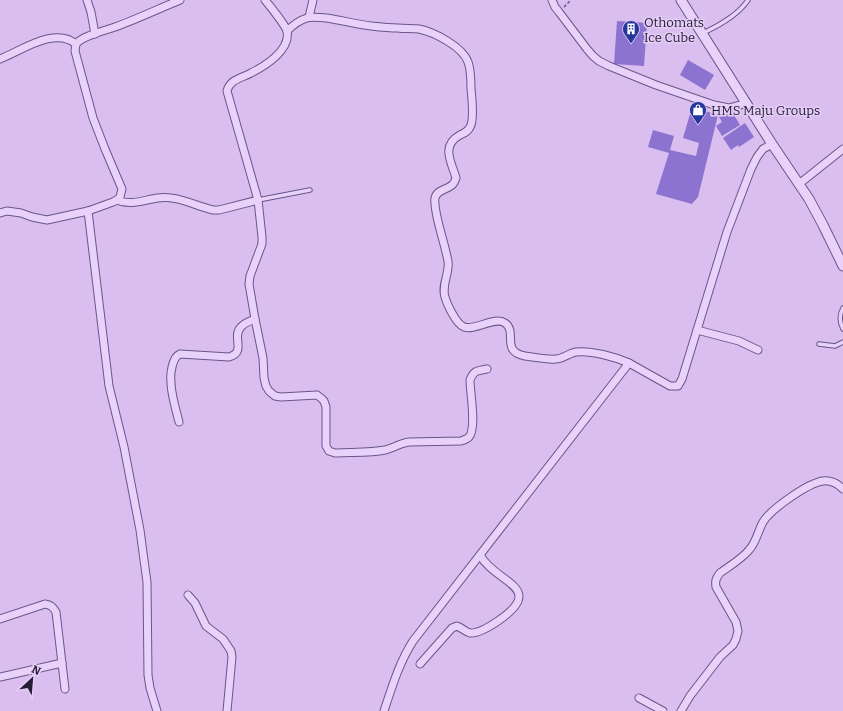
<svg xmlns="http://www.w3.org/2000/svg" width="843" height="711" font-family="Bitter,serif">
<rect width="100%" height="100%" fill="#d9beef"/>
<!-- building -->
<g fill="#8b73cf">
<path d="M617,21L647,23L644,66L614,64Z"/>
<path d="M688,60L714,75L705,90L680,75Z"/>
<path d="M692,107L718,115L726,110L730,116L734,115L740,125L722,136L716,126L722,122L718,115L698,197L692,204L656,194L669,153L648,147L653,130L674,136L670,150L696,156L699,143L683,138Z"/>
<path d="M745,123L754,137L739,147L738,145L731,150L723,138Z"/>
</g>
<g fill="none" stroke-linecap="round" stroke-linejoin="round">
<defs>
<g id="service">
<path d="M703,33C718,26 739,14 748,0"/>
<path d="M258,200L310,190"/>
<path d="M843,308C839,315 839,321 843,329"/>
<path d="M819,344L835,346L843,342"/>
</g>
<g id="minor">
<path d="M87,0L91,12L95,34"/>
<path d="M265,0C270,6 285,25 287,31C291,50 265,66 251,73C242,78 230,79 227,91L258,200L262,237V244L250,276L249,284L255,319L263,358L264,378L266,386L269,391L275,396L281,397L317,395L321,398L324,401L326,407V446L329,451L335,453C350,452 371,453 385,450C394,448 400,443 409,442L461,441C464,440 467,439 469,437C477,428 470,393 470,380C474,370 477,371 487,369"/>
<path d="M552,0L555,7L559,12L587,49L593,56L599,61L609,66L656,85L714,105L729,108L747,103"/>
<path d="M309,17L313,0"/>
<path d="M287,31C293,25 300,20 307,18C313,16 320,18 326,18C341,20 355,24 371,26C380,27 389,28 398,28C405,29 412,28 419,29C434,32 463,47 468,62C471,70 471,80 471,89C472,99 474,116 471,125C469,131 465,133 460,135C440,146 452,163 456,178C455,180 455,182 453,184C448,190 437,189 435,198C434,204 436,211 437,217C440,231 445,246 448,261C450,273 441,285 445,297C447,304 456,324 464,327C475,331 495,316 505,323C518,332 500,351 525,356C535,357 546,360 556,359C563,359 569,353 576,352C591,350 615,357 629,363"/>
<path d="M0,59C21,51 55,26 76,44"/>
<path d="M799,184L843,149"/>
<path d="M117,200C130,206 144,200 158,198C177,195 195,206 213,210H219L258,200"/>
<path d="M88,211L109,386L124,447L140,530L144,560L147,582L148,675L150,688L157,711"/>
<path d="M0,213L7,211L21,213L32,217L47,220L88,211L113,202L117,200L120,197L122,189L105,149L93,118L75,51L76,44C82,36 104,31 115,27C137,19 158,9 180,0"/>
<path d="M697,330L739,341L758,350"/>
<path d="M179,422C176,410 171,394 171,382C170,375 172,357 180,354L229,357C247,352 231,337 241,327C244,323 250,321 255,319"/>
<path d="M188,595L195,603L206,626L223,639L231,651L232,657L227,711"/>
<path d="M0,619L45,604C51,605 53,607 56,612L65,689"/>
<path d="M420,664L452,628L457,626C462,628 466,632 470,633C478,634 492,625 498,621C548,587 495,583 480,555"/>
<path d="M0,677L62,663"/>
<path d="M639,698L663,711"/>
<path d="M384,711C392,687 399,663 413,641L629,363L670,386H678L682,379L727,232L751,169L757,157L763,149L772,144"/>
<path d="M681,711L690,696L720,657L733,645L736,639L738,631L736,622L716,587C715,581 716,578 720,573C728,567 743,558 749,550C756,543 758,531 763,522C771,509 808,483 823,481C831,480 838,484 843,489"/>
</g>
<path id="tertiary" d="M681,0L772,144L809,199L823,225L843,266"/>
</defs>
<!-- service casing -->
<use href="#service" stroke="#695688" stroke-width="5.5"/>
<!-- minor casing -->
<use href="#minor" stroke="#695688" stroke-width="9"/>
<!-- tertiary casing -->
<use href="#tertiary" stroke="#695688" stroke-width="11"/>
<!-- path -->
<path stroke="#695688" stroke-width="1.5" stroke-dasharray="3 2" stroke-linecap="butt" d="M564,7L571,0"/>
<!-- service -->
<use href="#service" stroke="#e8d2fa" stroke-width="3.5"/>
<!-- minor -->
<use href="#minor" stroke="#e8d2fa" stroke-width="7"/>
<!-- tertiary -->
<use href="#tertiary" stroke="#e8d2fa" stroke-width="9"/>
</g>
<!-- icons -->
<defs>
<symbol id="building-pin" viewBox="-11 -11 22 30"><path d="M0 17L-7.5 6A9.5 9.5 0 1 1 7.5 6Z" fill="#253799" stroke="#e5cef6"/><path d="M-4-6H4V6H1V3H-1V6H-4ZM-2.5-4.3h1.7v1.8h-1.7ZM.8-4.3h1.7v1.8H.8ZM-2.5-1h1.7V.8h-1.7ZM.8-1h1.7V.8H.8Z" fill="#fff"/></symbol>
<symbol id="shop-pin" viewBox="-11 -11 22 30"><path d="M0 17L-7.5 6A9.5 9.5 0 1 1 7.5 6Z" fill="#253799" stroke="#e5cef6"/><path d="M-5-2.5h2.3a2.7 3.5 0 0 1 5.4 0H5L5.5 6h-11ZM-1.5-2.5h3a1.5 2.3 0 0 0-3 0Z" fill="#fff"/></symbol>
</defs>
<g fill-rule="evenodd">
<use href="#building-pin" x="621" y="19" width="20" height="27"/>
<use href="#shop-pin" x="688" y="100" width="20" height="27"/>
</g>
<g text-anchor="middle" dominant-baseline="central" stroke-width="3" stroke-linejoin="round" paint-order="stroke">
<!-- poi labels -->
<g font-size="13" fill="#251c37" stroke="#e5cef6" text-anchor="start">
<text x="644" y="22">Othomats<tspan x="644" dy="15">Ice Cube</tspan></text>
<text x="711" y="110">HMS Maju Groups</text>
</g>
</g>
<!-- north arrow -->
<g transform="translate(32 679) rotate(26)" stroke="#e5cef6" stroke-width="3" paint-order="stroke">
<path d="M0-3L7 15L0 10L-7 15Z" fill="#251c37"/>
<text y="-6" font-size="11" font-weight="bold" text-anchor="middle" fill="#251c37">N</text>
</g>
</svg>
